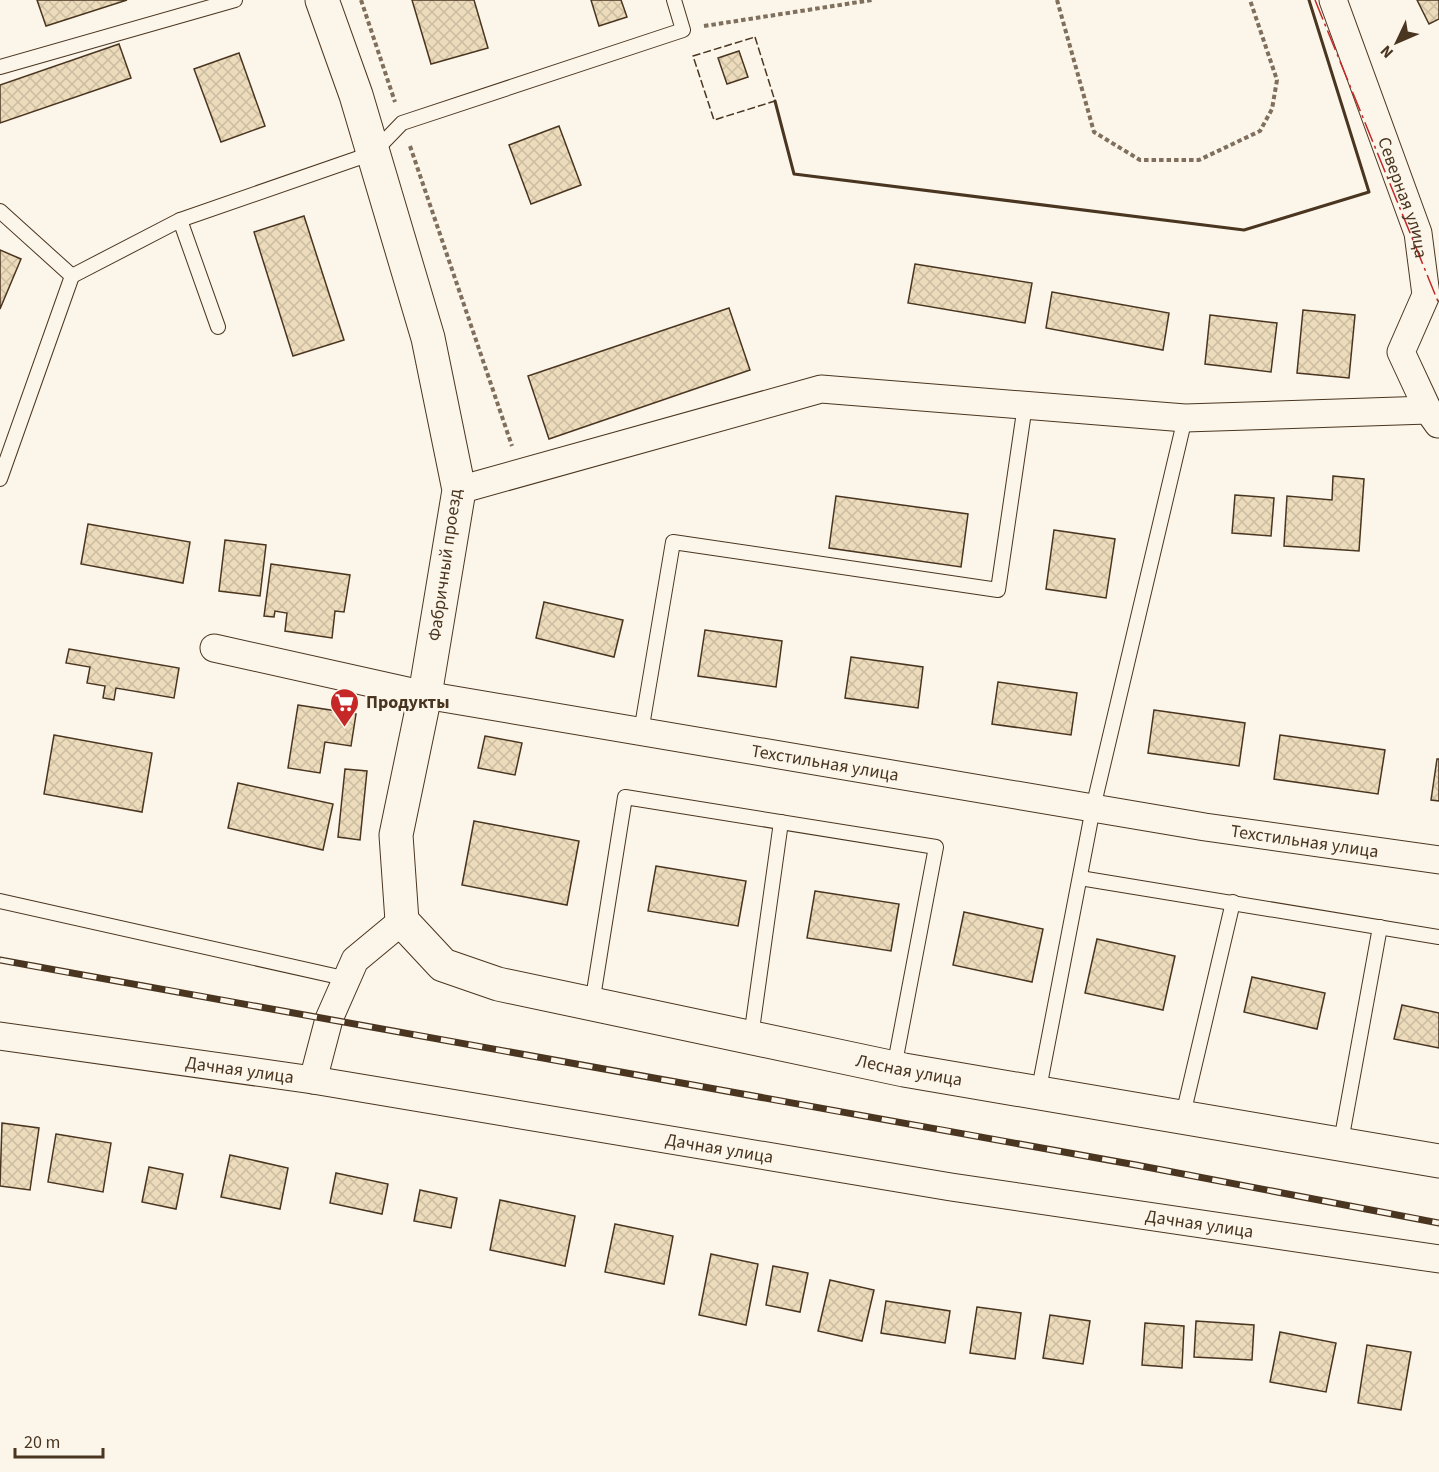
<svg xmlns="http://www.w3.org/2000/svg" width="1439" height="1472" font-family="'Source Sans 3',sans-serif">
<defs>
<pattern id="building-cross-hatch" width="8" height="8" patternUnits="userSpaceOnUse" patternTransform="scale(1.5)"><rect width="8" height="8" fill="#ecdcbc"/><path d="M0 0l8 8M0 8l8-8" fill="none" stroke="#ccbda1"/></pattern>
</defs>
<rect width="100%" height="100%" fill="#fbf6e9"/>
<!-- building -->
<g fill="url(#building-cross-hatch)" stroke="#4a3520" stroke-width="1.5">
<path d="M37,0H127L46,26Z"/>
<path d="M412,0H474L488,48L431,64Z"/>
<path d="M591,0H621L627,17L599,26Z"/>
<path d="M1417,0H1439V19L1429,24Z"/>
<path d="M119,44L131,78L0,123V85Z"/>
<path d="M739,51L748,77L727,84L718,58Z"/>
<path d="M239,53L265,126L221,142L194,69Z"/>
<path d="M559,126L581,185L531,204L509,145Z"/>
<path d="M304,216L344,340L293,356L254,232Z"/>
<path d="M0,250L21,259L0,309Z"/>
<path d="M915,264L1032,283L1025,323L908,303Z"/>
<path d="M1052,292L1169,313L1163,350L1046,328Z"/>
<path d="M729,308L750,370L549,439L528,376Z"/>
<path d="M1303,310L1355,315L1349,378L1297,373Z"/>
<path d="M1210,315L1277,323L1271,372L1205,364Z"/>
<path d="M1333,476L1364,479L1359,551L1284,546L1287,496L1332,500Z"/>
<path d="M1235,495L1274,498L1271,536L1232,533Z"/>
<path d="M836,496L968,514L961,567L829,548Z"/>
<path d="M88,524L190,542L183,583L81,564Z"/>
<path d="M1054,530L1115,539L1106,598L1046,589Z"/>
<path d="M225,540L266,545L260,596L219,591Z"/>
<path d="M271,564L350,575L344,612L335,611L332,638L285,631L287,613L275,611L274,617L264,616Z"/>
<path d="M544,602L623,620L614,657L536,638Z"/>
<path d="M705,630L782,641L776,687L698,676Z"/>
<path d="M69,649L179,668L174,698L116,688L114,700L103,698L105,686L87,683L90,667L66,663Z"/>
<path d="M851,657L923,667L918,708L845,698Z"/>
<path d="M998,682L1077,693L1071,735L992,724Z"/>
<path d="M298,705L356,714L351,746L325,742L320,773L288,768Z"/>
<path d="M1154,710L1245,723L1239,766L1148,753Z"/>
<path d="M54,735L152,753L142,812L44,794Z"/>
<path d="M1280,735L1385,750L1378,794L1274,779Z"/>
<path d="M485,736L522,743L515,775L478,768Z"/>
<path d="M1437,759H1439V801L1431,800Z"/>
<path d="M345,769L367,771L360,840L338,837Z"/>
<path d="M238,783L333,804L323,850L228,828Z"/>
<path d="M474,821L579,841L567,905L462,885Z"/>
<path d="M656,866L746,881L738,926L648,911Z"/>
<path d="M815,891L899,904L891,951L807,938Z"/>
<path d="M964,912L1043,929L1032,982L953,965Z"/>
<path d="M1097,939L1175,956L1163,1010L1085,993Z"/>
<path d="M1252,977L1325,993L1317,1029L1244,1012Z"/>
<path d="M1402,1005L1439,1013V1048L1394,1039Z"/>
<path d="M2,1123L39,1128L30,1190L0,1186Z"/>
<path d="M56,1134L111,1143L103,1192L48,1182Z"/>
<path d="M230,1155L288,1168L280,1209L221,1197Z"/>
<path d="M149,1167L183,1174L176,1209L142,1202Z"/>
<path d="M336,1173L388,1184L382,1214L330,1203Z"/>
<path d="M420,1190L457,1198L451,1228L414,1221Z"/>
<path d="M500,1200L575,1216L565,1266L490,1250Z"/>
<path d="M615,1224L673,1236L664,1284L605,1272Z"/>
<path d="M711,1254L758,1264L746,1325L699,1315Z"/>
<path d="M773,1266L808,1273L800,1312L766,1305Z"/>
<path d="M830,1280L874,1290L862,1341L818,1331Z"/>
<path d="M886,1301L950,1311L945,1343L881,1333Z"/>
<path d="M977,1307L1021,1313L1015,1359L970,1353Z"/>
<path d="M1050,1315L1090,1321L1083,1364L1043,1358Z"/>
<path d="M1196,1321L1254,1325L1252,1360L1194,1357Z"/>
<path d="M1145,1323L1184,1326L1182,1368L1142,1365Z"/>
<path d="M1280,1332L1336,1343L1326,1392L1270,1382Z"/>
<path d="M1367,1345L1411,1352L1401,1410L1358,1403Z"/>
</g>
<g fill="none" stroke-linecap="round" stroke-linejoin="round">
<defs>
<g id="service">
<path d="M0,67L235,0"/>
<path d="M0,211L72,276L0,479"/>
<path d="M180,220L218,327"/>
<path d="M72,276L180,220L373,153L402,123L683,30L674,0"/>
<path d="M641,732L673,542L998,590L1025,405"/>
<path d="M1080,878L1439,937"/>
<path d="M0,901L348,979"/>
<path d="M592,1004L625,797L936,847L894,1068"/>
<path d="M751,1037L781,822"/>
<path d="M1038,1094L1093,808L1185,418"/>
<path d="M1182,1119L1233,902"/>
<path d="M1340,1147L1380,927"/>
</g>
<g id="minor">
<path id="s1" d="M1333,0L1418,233L1426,295L1401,352L1428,410L1438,424"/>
<path d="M459,490L821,389L1185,418L1428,410"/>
<path id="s2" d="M214,648L425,695L1205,827L1439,860"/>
<path id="s3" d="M0,1036L313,1080L951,1187L1439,1259"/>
<path d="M313,1080L329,1019L355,960L402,921"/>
</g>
<g id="tertiary">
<path id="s4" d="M322,0L356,95L428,338L459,490L425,695L396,835L402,921L443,965L498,984L904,1070L1439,1161"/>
</g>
</defs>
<!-- service casing -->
<use href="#service" stroke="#4a3520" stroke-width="16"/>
<!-- minor casing -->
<use href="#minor" stroke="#4a3520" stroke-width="29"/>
<!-- tertiary casing -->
<use href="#tertiary" stroke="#4a3520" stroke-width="35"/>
<!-- path -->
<g stroke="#7f6f5c" stroke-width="4" stroke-dasharray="4.5 3" stroke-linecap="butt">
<path d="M361,0L395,102"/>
<path d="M1057,0L1094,132L1140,160H1199L1260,131L1272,109L1277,80L1250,0"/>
<path d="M704,26L872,0"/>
<path d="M410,146L512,446"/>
</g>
<!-- service -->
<use href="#service" stroke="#fbf6e9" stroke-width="14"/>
<!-- minor -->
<use href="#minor" stroke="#fbf6e9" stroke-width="27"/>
<!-- tertiary -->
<use href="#tertiary" stroke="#fbf6e9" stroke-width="33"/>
<defs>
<path id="rail" d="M0,960L1136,1165L1439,1223"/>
</defs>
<!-- rail casing -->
<use href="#rail" stroke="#4a3520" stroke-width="7"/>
<!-- rail -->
<use href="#rail" stroke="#fbf6e9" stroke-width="4.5" stroke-dasharray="14" stroke-linecap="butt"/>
<!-- fence -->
<path stroke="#4a3520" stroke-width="1.5" stroke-dasharray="8 3" stroke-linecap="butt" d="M755,37L775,101L714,120L693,56Z"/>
<!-- wall -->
<path stroke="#4a3520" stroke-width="3" d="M775,101L794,174L1244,230L1369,192L1309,0"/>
<!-- power -->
<path stroke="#c62828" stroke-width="1.5" stroke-dasharray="21 4.5 3 4.5" stroke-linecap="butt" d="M1315,0L1439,304"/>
</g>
<!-- icons -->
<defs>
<symbol id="supermarket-pin" viewBox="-11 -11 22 30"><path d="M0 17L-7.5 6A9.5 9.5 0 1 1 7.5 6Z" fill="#c62828" stroke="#fbf6e9"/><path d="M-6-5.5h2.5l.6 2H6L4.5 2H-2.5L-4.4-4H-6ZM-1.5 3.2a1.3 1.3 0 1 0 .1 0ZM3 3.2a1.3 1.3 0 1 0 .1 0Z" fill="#fff"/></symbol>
</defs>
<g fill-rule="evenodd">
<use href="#supermarket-pin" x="328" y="686" width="33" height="45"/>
</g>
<g text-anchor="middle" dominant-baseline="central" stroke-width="4.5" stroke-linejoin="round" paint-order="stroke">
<!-- street labels -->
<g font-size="18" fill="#4a3520" stroke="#fbf6e9">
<text stroke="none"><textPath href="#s1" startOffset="210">Северная улица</textPath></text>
<text transform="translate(445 565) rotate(-82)">Фабричный проезд</text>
<text stroke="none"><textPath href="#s2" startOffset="622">Техстильная улица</textPath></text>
<text stroke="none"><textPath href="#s2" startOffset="1108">Техстильная улица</textPath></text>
<text stroke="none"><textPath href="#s3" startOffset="242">Дачная улица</textPath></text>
<text stroke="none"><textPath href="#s4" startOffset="1485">Лесная улица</textPath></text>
<text stroke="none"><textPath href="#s3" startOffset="728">Дачная улица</textPath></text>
<text stroke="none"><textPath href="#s3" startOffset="1214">Дачная улица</textPath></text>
</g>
<!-- poi labels -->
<g font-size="18" font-weight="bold" fill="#4a3520" stroke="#fbf6e9" text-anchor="start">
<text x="366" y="702">Продукты</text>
</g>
</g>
<!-- north arrow -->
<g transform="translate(1397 42) rotate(226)" stroke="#fbf6e9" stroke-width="4.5" paint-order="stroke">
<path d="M0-4.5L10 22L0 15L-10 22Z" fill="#4a3520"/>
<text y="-9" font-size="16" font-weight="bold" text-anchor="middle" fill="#4a3520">N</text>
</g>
<!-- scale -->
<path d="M15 1448v9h88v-9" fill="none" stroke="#4a3520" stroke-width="3"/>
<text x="24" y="1448" font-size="18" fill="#4a3520" stroke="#fbf6e9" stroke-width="4.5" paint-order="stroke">20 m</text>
</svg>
